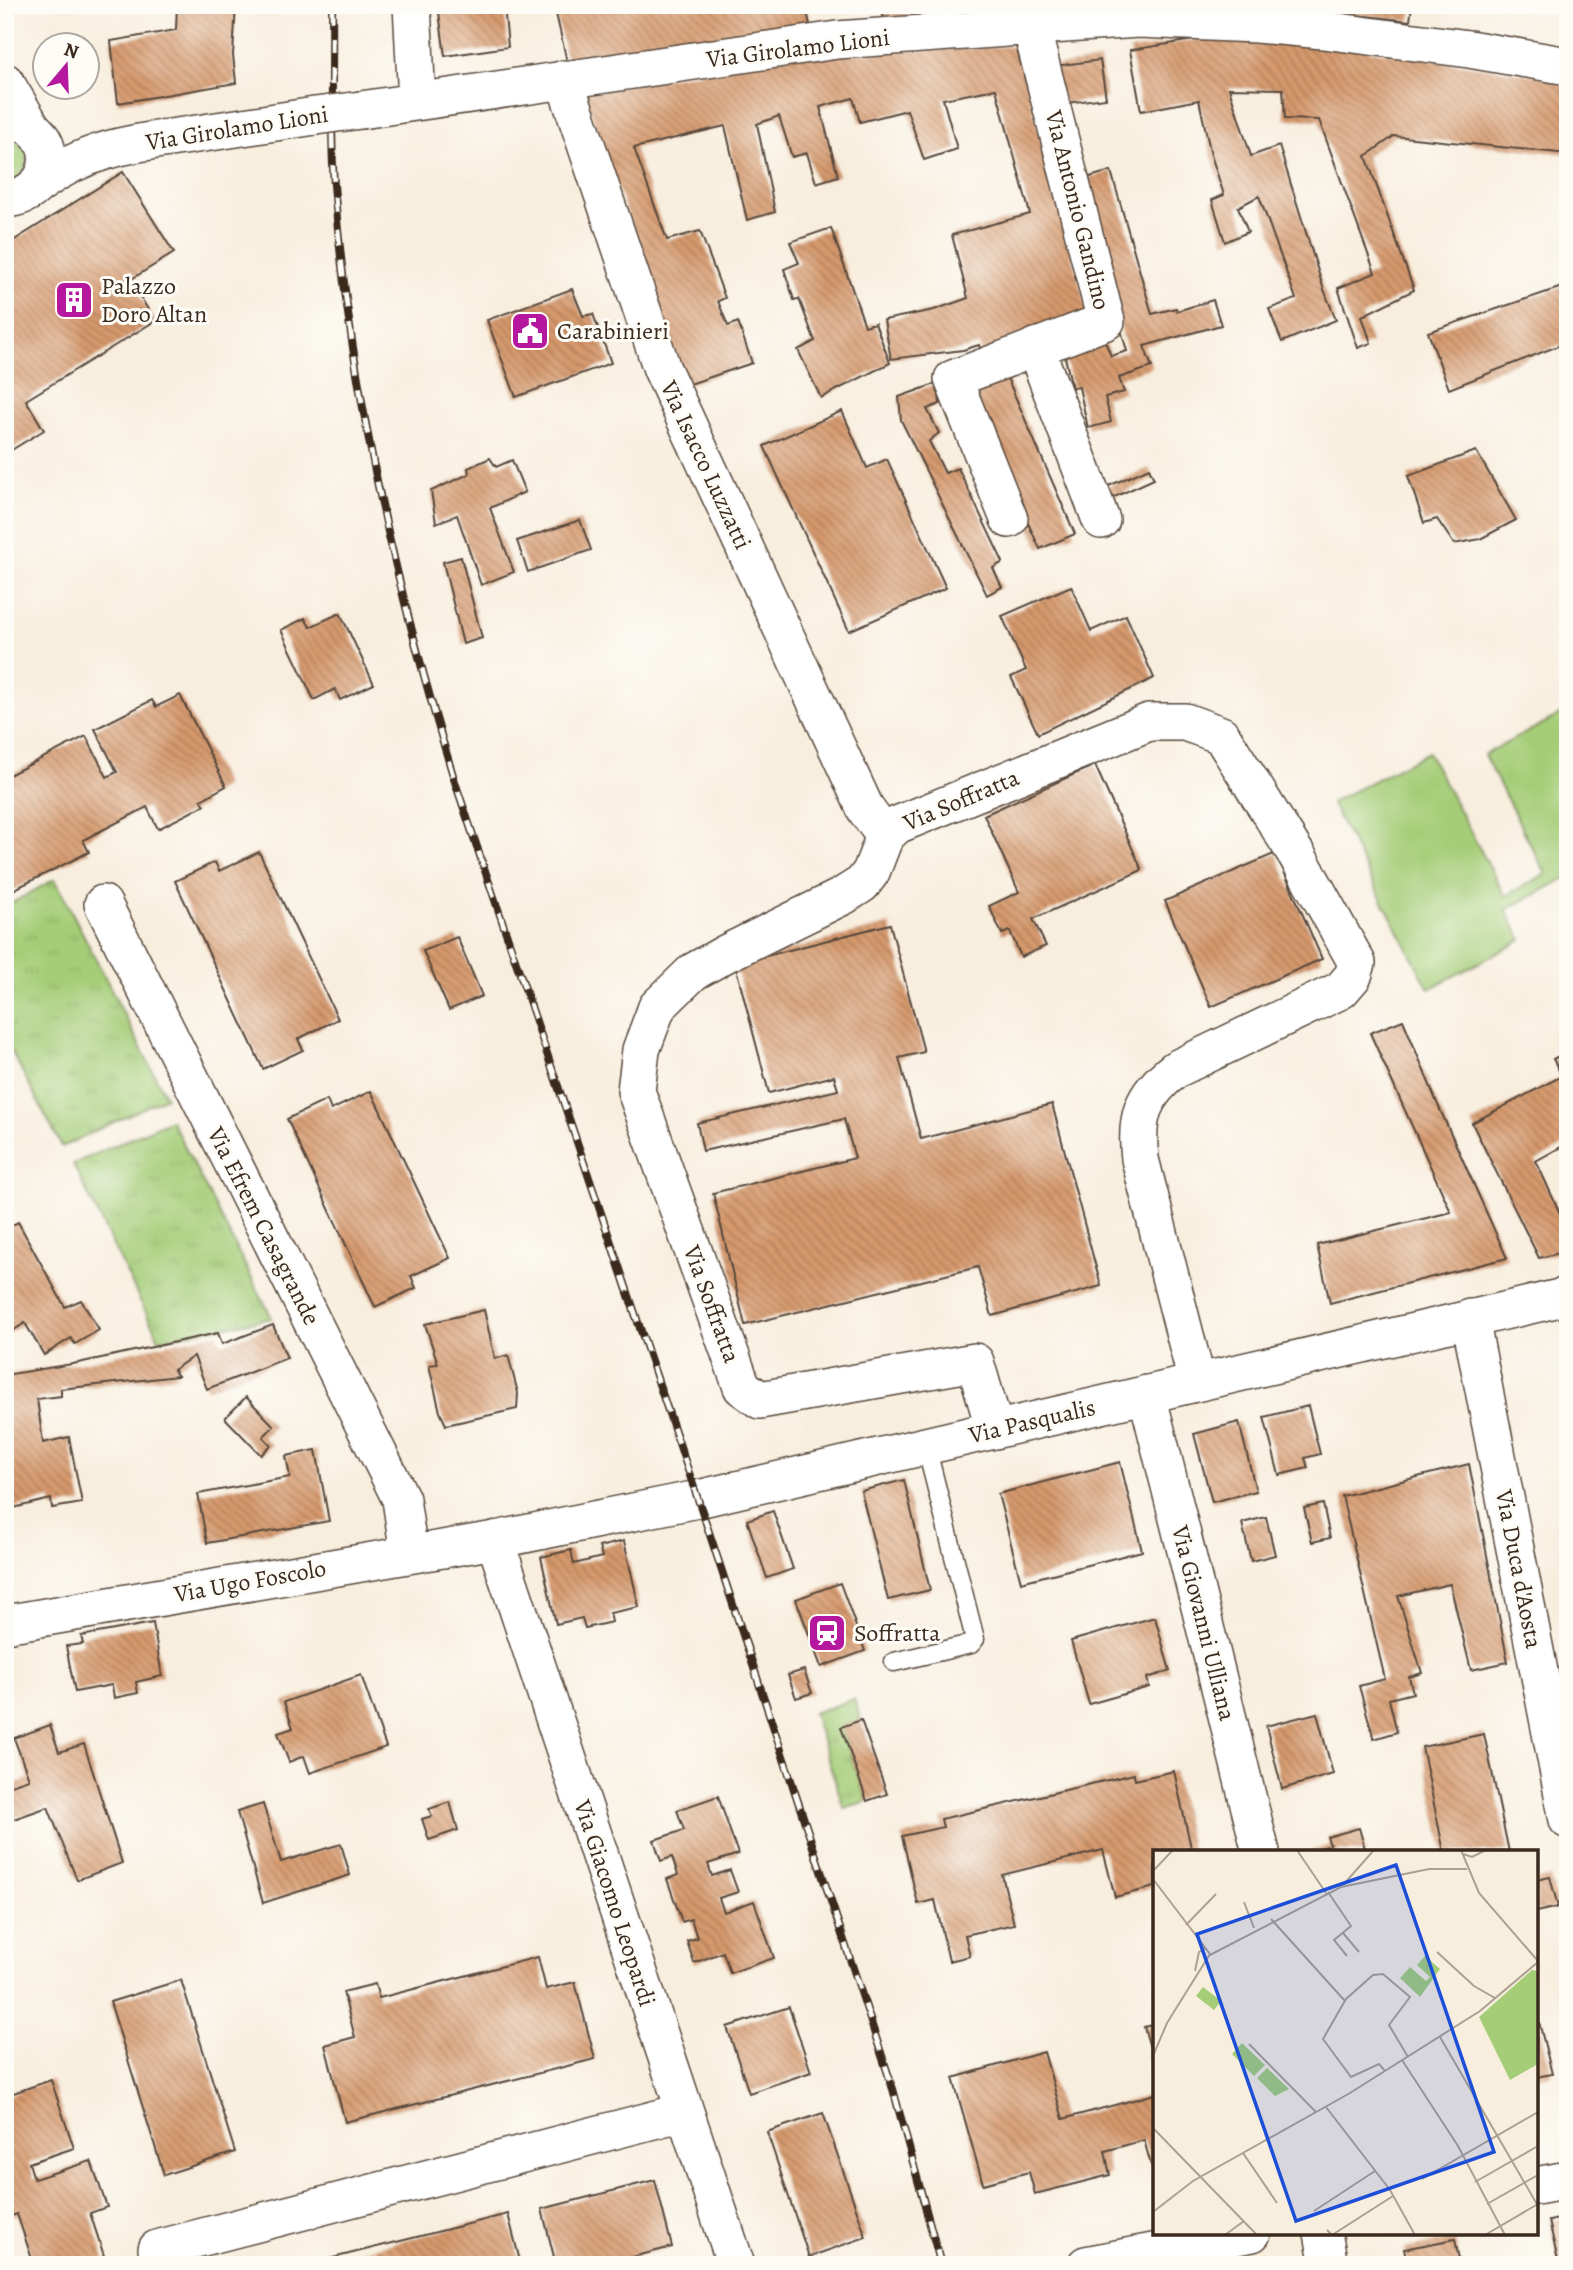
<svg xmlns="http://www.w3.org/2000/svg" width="1573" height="2270" font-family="Alegreya,serif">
<defs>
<pattern id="grass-tufts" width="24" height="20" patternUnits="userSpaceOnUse" patternTransform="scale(1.75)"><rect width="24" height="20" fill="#a5cd78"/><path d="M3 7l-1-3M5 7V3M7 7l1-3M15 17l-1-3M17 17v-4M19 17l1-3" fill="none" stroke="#8fb067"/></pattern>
<pattern id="building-back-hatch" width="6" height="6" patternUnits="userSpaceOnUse" patternTransform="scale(1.75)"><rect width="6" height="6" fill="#d6996d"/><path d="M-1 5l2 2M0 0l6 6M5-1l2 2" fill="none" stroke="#af7d59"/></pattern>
</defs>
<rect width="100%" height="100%" fill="#fdfcf7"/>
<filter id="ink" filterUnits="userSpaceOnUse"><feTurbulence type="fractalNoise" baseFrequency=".0143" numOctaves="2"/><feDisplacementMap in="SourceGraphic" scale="14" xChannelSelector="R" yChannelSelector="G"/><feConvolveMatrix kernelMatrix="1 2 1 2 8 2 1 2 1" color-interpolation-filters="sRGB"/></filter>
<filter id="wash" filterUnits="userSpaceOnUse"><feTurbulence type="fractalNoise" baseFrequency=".00686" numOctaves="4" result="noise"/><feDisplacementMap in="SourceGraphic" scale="28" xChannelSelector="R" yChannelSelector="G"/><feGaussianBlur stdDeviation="1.57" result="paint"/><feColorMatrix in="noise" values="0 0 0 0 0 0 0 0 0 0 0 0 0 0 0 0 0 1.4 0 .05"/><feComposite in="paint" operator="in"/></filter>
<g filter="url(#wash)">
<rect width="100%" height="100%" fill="#f8eede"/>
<!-- grass -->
<g fill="url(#grass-tufts)" stroke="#707c4b" stroke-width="2">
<path d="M5,139C28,140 34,163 18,178L5,181Z"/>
<path d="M55,879L166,1097L62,1147L5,1039V907Z"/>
<path d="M171,1120L272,1318L159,1339L73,1164Z"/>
<path d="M854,1699L861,1720L841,1728L867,1801L844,1808L813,1713Z"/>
</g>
<!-- garden -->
<path fill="#a5cd78" stroke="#707c4b" stroke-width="2" d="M1563,713L1568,722V877L1506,910L1522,940L1429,989L1331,803L1428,752L1505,896L1546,874L1484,755Z"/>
<g id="blocks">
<!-- building -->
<g fill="url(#building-back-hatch)">
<path d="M177,5H236L233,55L236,83L118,103L111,41L176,30Z"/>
<path d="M438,5H504L508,47L445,56Z"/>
<path d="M554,5H806L811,31L568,66Z"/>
<path d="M881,5H981L982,7L884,19Z"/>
<path d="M1283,5H1412L1410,21L1283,7Z"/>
<path d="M1219,36L1328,44L1568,80V154L1394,136L1366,156L1414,290L1362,316L1371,343L1358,348L1338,288L1375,273L1319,120L1285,119L1283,89L1229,88L1251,156L1279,146L1323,287L1336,320L1282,342L1269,309L1296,299L1259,196L1238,207L1248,232L1225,242L1212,200L1224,195L1211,155L1199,100L1141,111L1130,50Z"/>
<path d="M1016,46L1088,314L983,357L979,345L963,350L891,359L884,320L934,310L968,298L952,235L1030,214L996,89L943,99L957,149L924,160L907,110L860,122L853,98L820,107L838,176L816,183L807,153L792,157L779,116L757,124L775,212L747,220L725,126L634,148L667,240L700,231L725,298L718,301L728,326L738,322L752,363L687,385L584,93L790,56Z"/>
<path d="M1100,60L1106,98L1059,104L1054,66Z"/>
<path d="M1111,171L1152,314L1176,308L1177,311L1213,300L1221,325L1144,346L1152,367L1119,378L1124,392L1105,397L1111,422L1088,428L1079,387L1072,388L1063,348L1101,331L1111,356L1127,351L1079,180Z"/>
<path d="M123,172L174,253L130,280L155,321L26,400L44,430L5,454V246Z"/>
<path d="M831,228L865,326L875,323L890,363L821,398L798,350L815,341L799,299L794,300L784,269L799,263L790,242Z"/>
<path d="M1568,285V342L1449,389L1428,332Z"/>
<path d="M572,289L583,316L593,314L611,363L516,397L487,320Z"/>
<path d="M1005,373L1075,534L1040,549L998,459L971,388Z"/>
<path d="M938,383L940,404L927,409L939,433L929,441L945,473L958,468L1003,562L993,568L1002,587L987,595L901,420L899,397Z"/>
<path d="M842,411L867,468L887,459L946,588L849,631L764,446Z"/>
<path d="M1476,451L1516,520L1480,539L1454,544L1437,519L1424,523L1408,476Z"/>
<path d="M490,458L496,467L512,460L525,492L490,508L514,572L481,585L457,515L436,523L431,491L469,474L468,468Z"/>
<path d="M1149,468L1154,479L1110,499L1104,488Z"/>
<path d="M580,520L591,550L528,572L517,541Z"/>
<path d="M461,557L482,638L463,644L443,562Z"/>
<path d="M1071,586L1091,631L1126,615L1154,678L1038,734L1011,677L1026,670L1002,616Z"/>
<path d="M340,613L374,684L340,700L335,689L314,700L281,630L305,618L310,627Z"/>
<path d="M180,695L226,786L201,800L205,805L158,829L147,807L83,840L89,852L9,892L5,886V784L8,782L5,777L86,736L107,777L117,772L95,729L152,700L156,707Z"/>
<path d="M1095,765L1142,870L1033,919L1046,946L1021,957L1010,931L1002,934L989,906L1019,892L984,815Z"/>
<path d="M259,852L338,1019L298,1039L303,1050L263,1069L175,881L215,862L219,871Z"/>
<path d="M1276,853L1322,959L1211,1007L1165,901Z"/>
<path d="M890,924L924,1052L899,1058L921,1139L1052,1104L1101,1286L992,1316L978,1267L745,1325L713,1193L855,1158L844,1119L703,1151L697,1123L838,1090L834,1076L769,1093L735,964Z"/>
<path d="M457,937L482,996L449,1010L423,951Z"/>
<path d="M1403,1020L1438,1105L1507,1258L1330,1303L1317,1245L1451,1212L1370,1033Z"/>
<path d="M1568,1051V1143L1536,1161L1568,1231V1251L1539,1258L1472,1123L1562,1076L1553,1059Z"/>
<path d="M371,1091L450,1258L411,1276L416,1288L375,1307L287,1119L327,1100L331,1110Z"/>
<path d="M18,1222L65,1307L81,1300L99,1330L75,1344L71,1338L44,1355L25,1323L5,1336V1229Z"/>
<path d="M484,1310L495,1359L508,1355L518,1393L517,1409L446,1425L440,1412L429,1365L438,1364L425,1324Z"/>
<path d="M273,1325L287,1358L207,1389L194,1356L173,1370L178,1376L61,1389V1396L37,1399L43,1443L69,1437L82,1503L52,1508L51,1499L5,1510V1375L78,1363L218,1333L222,1344Z"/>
<path d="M246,1397L274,1426L263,1437L271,1445L261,1455L225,1418Z"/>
<path d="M1308,1406L1320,1454L1305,1458L1308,1468L1279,1475L1264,1417Z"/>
<path d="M1239,1422L1256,1491L1212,1502L1194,1434Z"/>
<path d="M316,1450L329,1521L207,1543L198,1494L290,1477L286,1456Z"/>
<path d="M1120,1462L1142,1551L1021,1582L998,1494Z"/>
<path d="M1469,1464L1508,1662L1471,1670L1450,1584L1398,1596L1422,1673L1409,1677L1413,1693L1389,1699L1397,1732L1374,1739L1359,1686L1385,1679L1342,1496Z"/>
<path d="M904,1480L930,1590L888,1600L861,1491Z"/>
<path d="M1323,1504L1330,1538L1312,1542L1304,1508Z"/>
<path d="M773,1511L793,1569L767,1578L747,1520Z"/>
<path d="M1266,1517L1275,1555L1251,1561L1242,1523Z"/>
<path d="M624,1541L639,1607L610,1613L612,1622L585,1628L582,1618L556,1624L541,1557L571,1550L574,1564L602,1557L599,1547Z"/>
<path d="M840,1583L865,1651L821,1667L796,1599Z"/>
<path d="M1155,1617L1170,1671L1147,1678L1149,1687L1089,1704L1071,1641Z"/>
<path d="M153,1623L162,1676L136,1682L138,1693L114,1698L112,1685L75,1692L66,1646L83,1644L81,1636Z"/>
<path d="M804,1670L812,1693L796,1698L788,1675Z"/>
<path d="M361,1675L386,1747L310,1773L304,1756L289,1762L278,1733L293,1728L284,1702Z"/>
<path d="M1317,1713L1333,1774L1282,1789L1266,1726Z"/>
<path d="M861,1720L887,1794L867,1801L841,1727Z"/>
<path d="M50,1725L59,1752L84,1744L122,1863L77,1880L48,1807L5,1822V1787L29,1779L14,1738Z"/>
<path d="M1484,1734L1509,1852H1444L1422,1747Z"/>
<path d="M1174,1771L1192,1852H1155V1887L1115,1897L1103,1850L1002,1875L1014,1924L965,1935L970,1956L949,1961L935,1900L918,1904L902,1836L943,1827L941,1819L1134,1774L1135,1780Z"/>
<path d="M718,1796L738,1854L708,1864L712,1876L730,1870L738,1892L719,1898L724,1912L754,1901L774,1958L730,1973L723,1952L694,1963L687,1941L697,1938L691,1919L682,1922L667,1879L678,1875L672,1857L661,1861L654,1840L684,1830L677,1810Z"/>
<path d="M450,1802L458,1830L429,1840L422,1819L432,1816L429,1809Z"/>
<path d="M263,1804L281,1862L341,1844L350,1875L263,1903L237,1812Z"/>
<path d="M1359,1828L1366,1852H1308L1330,1845L1327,1837Z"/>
<path d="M1550,1877L1558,1907L1536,1912V1880Z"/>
<path d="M538,1957L546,1989L575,1982L595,2059L345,2122L325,2045L355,2037L343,1992L375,1984L379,1998Z"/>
<path d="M181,1980L235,2152L164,2175L110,2002Z"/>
<path d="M789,2007L811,2072L749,2093L727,2027Z"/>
<path d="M1536,2010L1552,2074L1536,2077Z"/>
<path d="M1155,2024V2062H1154L1144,2027Z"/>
<path d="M1044,2052L1063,2119L1155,2094V2164L1151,2165L1144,2140L1105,2151L1110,2175L1035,2194L1029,2172L983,2184L953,2078Z"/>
<path d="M51,2080L74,2148L29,2163L34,2179L91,2161L107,2207L90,2213L107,2265H34L17,2214L5,2218V2096Z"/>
<path d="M823,2113L866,2237L809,2257L767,2132Z"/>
<path d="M655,2180L672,2247L601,2265H556L542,2209Z"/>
<path d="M508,2214L521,2265H309V2264Z"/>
<path d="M1568,2217V2265H1559L1549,2221Z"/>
<path d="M1455,2239L1460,2265H1408L1404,2249Z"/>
</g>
</g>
</g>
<g filter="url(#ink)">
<use href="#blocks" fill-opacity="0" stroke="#57473b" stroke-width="2"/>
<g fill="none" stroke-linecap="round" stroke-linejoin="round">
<defs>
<path id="service" d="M894,1662L971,1644L975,1639L926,1446"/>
<g id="minor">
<path d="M412,5L417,101"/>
<path d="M564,79L662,369L866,810L885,836"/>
<path d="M5,82L31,126"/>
<path d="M361,110L837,40L1138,19L1256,24L1323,30L1469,49L1568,66"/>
<path d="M5,119C62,123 61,195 5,199"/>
<path d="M40,183C91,146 137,143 197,134C236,128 276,122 315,116"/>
<path d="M1035,347L1101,520"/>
<path d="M1009,519L953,379L1106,321L1031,26"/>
<path d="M103,904L401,1499L409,1554"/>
<path d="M1470,1318L1568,1820"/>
<path d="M1147,1394L1261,1852"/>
<path d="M995,1430L975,1362L760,1400L742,1387L636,1091L641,1050L657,1007L693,972L725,954L843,896L862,884L871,872L885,836L897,825L1149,722H1185L1221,735L1298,857L1357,963L1353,976L1341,990L1176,1069C1142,1095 1135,1117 1140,1159L1197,1382"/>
<path d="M495,1540L736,2265"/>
<path d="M5,1624L495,1540L698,1499L1568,1296"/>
<path d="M1536,2186L1568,2180"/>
<path d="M1323,2233L1329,2265"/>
<path d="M157,2249L684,2112"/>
<path d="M1086,2265L1252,2233"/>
</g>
</defs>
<!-- service casing -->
<use href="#service" stroke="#57473b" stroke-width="21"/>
<!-- minor casing -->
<use href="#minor" stroke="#57473b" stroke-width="40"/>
<!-- service -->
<use href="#service" stroke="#fff" stroke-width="18"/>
<!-- minor -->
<use href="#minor" stroke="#fff" stroke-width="37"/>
<defs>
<path id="rail" d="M332,5C333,64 330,127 334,185C350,388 396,591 456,785L705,1520L893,2089L941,2265"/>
</defs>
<!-- rail casing -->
<use href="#rail" stroke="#3b2a1e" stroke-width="8"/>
<!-- rail -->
<use href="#rail" stroke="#fdfcf7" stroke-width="5" stroke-dasharray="16" stroke-linecap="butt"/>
<defs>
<path id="minor-bridge" d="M315,116L361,110"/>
</defs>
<!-- minor-bridge casing -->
<use href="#minor-bridge" stroke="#57473b" stroke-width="40" stroke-linecap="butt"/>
<!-- minor-bridge -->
<use href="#minor-bridge" stroke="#fff" stroke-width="37"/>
</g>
</g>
<!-- icons -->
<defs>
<symbol id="building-square" viewBox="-11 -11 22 22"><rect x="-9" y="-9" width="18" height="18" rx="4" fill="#b5179e" stroke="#fdfcf7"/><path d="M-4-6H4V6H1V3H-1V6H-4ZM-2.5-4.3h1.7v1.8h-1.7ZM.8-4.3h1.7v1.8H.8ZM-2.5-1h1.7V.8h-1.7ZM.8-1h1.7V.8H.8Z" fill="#fff"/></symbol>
<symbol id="civic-square" viewBox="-11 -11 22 22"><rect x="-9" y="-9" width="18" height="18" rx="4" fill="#b5179e" stroke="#fdfcf7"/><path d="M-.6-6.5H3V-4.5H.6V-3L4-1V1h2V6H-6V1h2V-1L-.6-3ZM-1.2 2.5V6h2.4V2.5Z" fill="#fff"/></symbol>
<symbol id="station-square" viewBox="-11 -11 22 22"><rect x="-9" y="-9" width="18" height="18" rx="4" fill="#b5179e" stroke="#fdfcf7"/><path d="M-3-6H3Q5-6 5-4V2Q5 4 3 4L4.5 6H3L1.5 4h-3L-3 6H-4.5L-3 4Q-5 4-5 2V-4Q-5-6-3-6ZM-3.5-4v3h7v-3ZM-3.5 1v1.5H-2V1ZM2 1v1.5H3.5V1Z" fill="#fff"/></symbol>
</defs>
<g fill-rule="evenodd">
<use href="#building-square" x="52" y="278" width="44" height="44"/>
<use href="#civic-square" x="508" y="309" width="44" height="44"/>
<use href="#station-square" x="805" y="1611" width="44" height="44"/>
</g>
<g text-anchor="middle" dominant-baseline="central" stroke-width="6" stroke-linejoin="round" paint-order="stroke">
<!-- street labels -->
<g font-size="24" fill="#3b2a1e" stroke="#fdfcf7">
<text transform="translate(798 48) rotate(-7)">Via Girolamo Lioni</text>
<text transform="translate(237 128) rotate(-9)">Via Girolamo Lioni</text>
<text transform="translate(1078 210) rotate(76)">Via Antonio Gandino</text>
<text transform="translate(706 465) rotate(65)">Via Isacco Luzzatti</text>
<text transform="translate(961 800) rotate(-23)">Via Soffratta</text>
<text transform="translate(264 1226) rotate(63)">Via Efrem Casagrande</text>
<text transform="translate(712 1304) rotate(70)">Via Soffratta</text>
<text transform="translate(1032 1421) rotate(-13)">Via Pasqualis</text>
<text transform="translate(1519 1569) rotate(79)">Via Duca d'Aosta</text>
<text transform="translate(250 1581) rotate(-10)">Via Ugo Foscolo</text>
<text transform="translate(1204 1623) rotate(76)">Via Giovanni Ulliana</text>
<text transform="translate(615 1903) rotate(72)">Via Giacomo Leopardi</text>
</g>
<!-- poi labels -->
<g font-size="24" fill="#3b2a1e" stroke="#fdfcf7" text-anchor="start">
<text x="101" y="286">Palazzo<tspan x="101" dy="28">Doro Altan</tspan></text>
<text x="557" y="331">Carabinieri</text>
<text x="854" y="1633">Soffratta</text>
</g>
</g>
<!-- overview -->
<g transform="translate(1153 1850)">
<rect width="385" height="385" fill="#f8eede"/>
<path d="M89,193L112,215L101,226L79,204ZM114,218L136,239L122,246L104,228Z" fill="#a5cd78"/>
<path d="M272,106L287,119L267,147L247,128L257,117L273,131L277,127L264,115ZM379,120L385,121V214L357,230L326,167ZM50,137L68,151L61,160L43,146Z" fill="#a5cd78"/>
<path fill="none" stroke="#aca091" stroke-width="2" d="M144,0L173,43M308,0L326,43L385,111M310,4L319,7L333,0M0,21L20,0M0,29L57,104L14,173L0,206M190,35L221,0M175,42L198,76L181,90L194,106M91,52L101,78M118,69L192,151M33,75L63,44M190,83L206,102M284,102L321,136L342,148M57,105L188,37L276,19H314M42,121L46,102L53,98M287,187L385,356M96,194L163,262M249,210L305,296L352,385M232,221L226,214L198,227L170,189L193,149L220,125L230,124L257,147L236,175L255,207M173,257L237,340L262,385M0,278L104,385M90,303L124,353M269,329L385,262M322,332L385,296M334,354L385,325M161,361L222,321M0,362L40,331L197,243L327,161L385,112M174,380L179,385L240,346M72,385L91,371M332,385L385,354"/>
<path fill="#1d4ed8" fill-opacity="0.15" stroke="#1d4ed8" stroke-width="3.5" d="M243,15L341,302L143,371L44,84Z"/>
<rect width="385" height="385" fill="none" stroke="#3b2a1e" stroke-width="3.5"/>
</g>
<!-- margin -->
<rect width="1573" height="2270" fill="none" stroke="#fdfcf7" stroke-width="28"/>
<!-- north arrow -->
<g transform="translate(66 66) rotate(19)"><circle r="33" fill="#fdfcf7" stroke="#afa8a0" stroke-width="2"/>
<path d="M0-5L12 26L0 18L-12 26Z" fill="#b5179e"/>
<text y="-10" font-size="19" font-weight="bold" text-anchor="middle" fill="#3b2a1e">N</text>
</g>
</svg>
